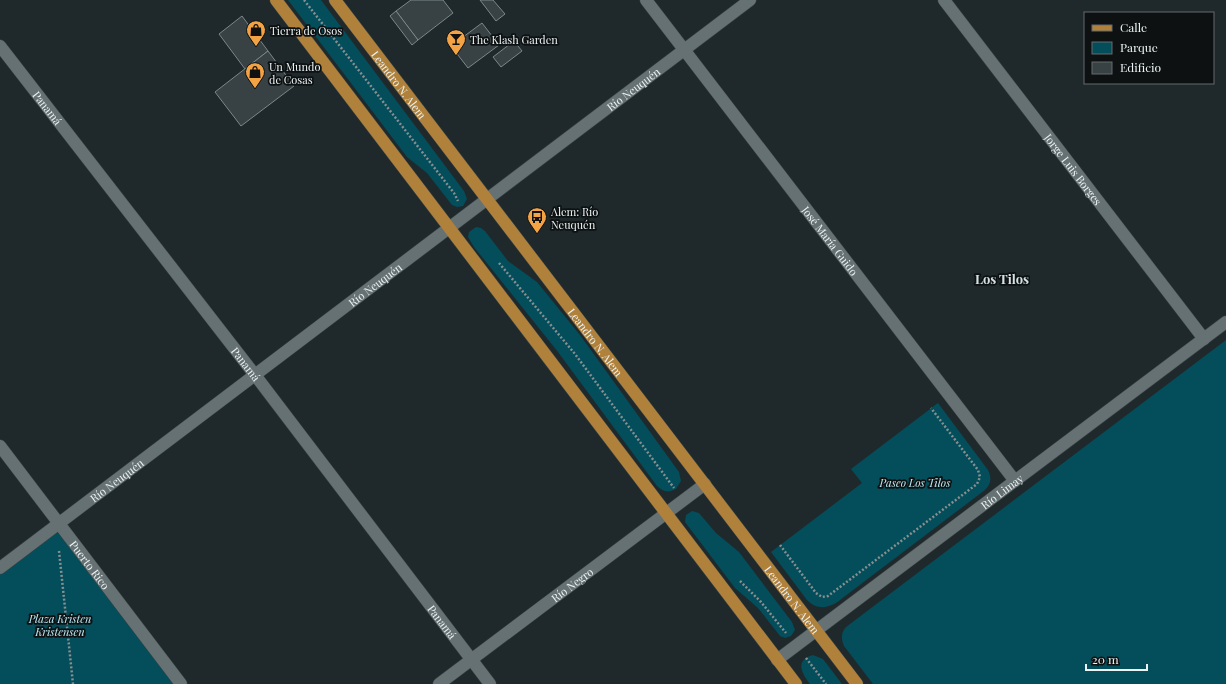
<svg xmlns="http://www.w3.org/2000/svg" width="1226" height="684" font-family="'Playfair Display',serif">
<rect width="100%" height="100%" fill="#1f292c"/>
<!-- green -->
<g fill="#044d5a">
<path d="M288,0H321L464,191L467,199L463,206L457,207L452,205L427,173L407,157Z"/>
<path d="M476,227L481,228L485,231L508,261L537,282L580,335L679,472L681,481L676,489C668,493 663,492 657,486L558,352L474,247L468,237L469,232Z"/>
<path d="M1226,340V684H873L844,646C841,639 841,632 846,627Z"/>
<path d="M938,403L988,470C992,478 991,484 985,490L836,603C825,609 816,609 807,600L771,552L862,483L851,469Z"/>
<path d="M692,511L699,513L716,533L739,552L792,622L795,630L791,636L785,638L780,636L758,608L735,588L685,522L686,515Z"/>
<path d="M59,524L179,684H0V569Z"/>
<path d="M813,655L823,659L842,684H810C802,674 794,660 813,655Z"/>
</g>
<!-- building -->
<g fill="#384245" stroke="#7b878a">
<path d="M411,0H443L453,13L418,40L396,11Z"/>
<path d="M480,0H493L505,14L496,21Z"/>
<path d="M396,11L418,40L412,45L390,16Z"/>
<path d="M242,16L268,51L245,69L219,34Z"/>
<path d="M482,23L499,45L468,68L451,46Z"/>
<path d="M514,41L522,51L501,67L493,57Z"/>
<path d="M268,51L294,86L241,126L215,92Z"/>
</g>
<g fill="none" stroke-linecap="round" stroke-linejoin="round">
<defs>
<g id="minor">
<path id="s1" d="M646,0L1015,481"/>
<path id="s2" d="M944,0L1204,339"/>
<path id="s3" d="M0,46L255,375L490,684"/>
<path id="s4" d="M0,446L181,684"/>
<path id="s5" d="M0,568L750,0"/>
<path id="s6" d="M777,660L1226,322"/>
<path id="s7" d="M439,684L705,484"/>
</g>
<g id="major">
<path d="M276,0L796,684"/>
<path id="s8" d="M335,0L857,684"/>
</g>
</defs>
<!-- minor casing -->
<use href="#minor" stroke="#3b4445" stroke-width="13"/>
<!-- major casing -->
<use href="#major" stroke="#3b4445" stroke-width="13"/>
<!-- path -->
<g stroke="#878f91" stroke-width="2.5" stroke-dasharray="2 2" stroke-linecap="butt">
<path d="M304,0L454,193L458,201"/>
<path d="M499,263L575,354L674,488"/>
<path d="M780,545L816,593L822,597L828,596L977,484L980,477L978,470L931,408"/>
<path d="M59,551L73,684"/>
<path d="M740,581L761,602L786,633"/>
<path d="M806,658L826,684"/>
</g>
<!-- minor -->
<use href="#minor" stroke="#667174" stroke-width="12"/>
<!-- major -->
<use href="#major" stroke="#b0813b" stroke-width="12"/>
</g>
<!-- icons -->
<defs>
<symbol id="shop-pin" viewBox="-11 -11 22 30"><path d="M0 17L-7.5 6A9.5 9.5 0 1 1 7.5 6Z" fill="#f4a344" stroke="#0d1112"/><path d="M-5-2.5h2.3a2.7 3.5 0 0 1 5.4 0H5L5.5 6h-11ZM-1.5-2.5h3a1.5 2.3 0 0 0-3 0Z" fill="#111"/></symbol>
<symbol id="bar-pin" viewBox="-11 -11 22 30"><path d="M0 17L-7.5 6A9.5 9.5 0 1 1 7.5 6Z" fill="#f4a344" stroke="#0d1112"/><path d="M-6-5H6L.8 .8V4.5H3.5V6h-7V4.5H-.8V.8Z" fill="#111"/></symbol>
<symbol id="bus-pin" viewBox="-11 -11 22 30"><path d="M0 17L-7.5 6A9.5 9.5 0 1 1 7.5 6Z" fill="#f4a344" stroke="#0d1112"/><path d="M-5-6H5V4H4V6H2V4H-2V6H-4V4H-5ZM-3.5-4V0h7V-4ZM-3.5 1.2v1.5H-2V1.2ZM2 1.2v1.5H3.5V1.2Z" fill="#111"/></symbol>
</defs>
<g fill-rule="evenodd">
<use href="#shop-pin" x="245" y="19" width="22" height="30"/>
<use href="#bar-pin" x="445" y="28" width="22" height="30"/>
<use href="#shop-pin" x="244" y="61" width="22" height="30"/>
<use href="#bus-pin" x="526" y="206" width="22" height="30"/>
</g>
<g text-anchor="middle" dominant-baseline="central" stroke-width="3.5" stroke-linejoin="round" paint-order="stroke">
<!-- poi labels -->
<g font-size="11" fill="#ecf3f4" stroke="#0d1112" text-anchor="start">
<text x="270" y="30">Tierra de Osos</text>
<text x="470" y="39">The Klash Garden</text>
<text x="269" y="66">Un Mundo<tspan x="269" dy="13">de Cosas</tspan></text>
<text x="551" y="211">Alem: Río<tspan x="551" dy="13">Neuquén</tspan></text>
</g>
<!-- street labels -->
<g font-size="11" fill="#ecf3f4" stroke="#0d1112">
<text stroke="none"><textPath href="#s8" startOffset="106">Leandro N. Alem</textPath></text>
<text stroke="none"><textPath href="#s5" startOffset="794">Río Neuquén</textPath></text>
<text stroke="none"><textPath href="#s3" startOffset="78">Panamá</textPath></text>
<text stroke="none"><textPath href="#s2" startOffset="213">Jorge Luis Borges</textPath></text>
<text stroke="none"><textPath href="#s1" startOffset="303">José María Guido</textPath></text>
<text stroke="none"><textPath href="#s5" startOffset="470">Río Neuquén</textPath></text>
<text stroke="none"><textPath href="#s8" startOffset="430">Leandro N. Alem</textPath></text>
<text stroke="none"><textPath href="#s3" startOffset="402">Panamá</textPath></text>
<text stroke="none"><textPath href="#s5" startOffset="146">Río Neuquén</textPath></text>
<text stroke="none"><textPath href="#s6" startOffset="281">Río Limay</textPath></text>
<text stroke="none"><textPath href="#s4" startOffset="149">Puerto Rico</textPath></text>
<text stroke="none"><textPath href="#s7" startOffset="166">Río Negro</textPath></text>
<text stroke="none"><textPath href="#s8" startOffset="754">Leandro N. Alem</textPath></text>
<text stroke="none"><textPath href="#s3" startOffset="726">Panamá</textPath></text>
</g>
<!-- park labels -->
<g font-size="11" font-style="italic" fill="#beedf9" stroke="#0d1112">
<text x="915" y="482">Paseo Los Tilos</text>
<text x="60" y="618">Plaza Kristen<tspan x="60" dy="13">Kristensen</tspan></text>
</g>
<!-- quarter labels -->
<g font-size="13" font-weight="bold" fill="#d5e2e5" stroke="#0d1112">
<text x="1002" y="278">Los Tilos</text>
</g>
</g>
<!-- legend -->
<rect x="1084" y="12" width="130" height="72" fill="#0d1112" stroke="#666b6c"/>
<rect x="1092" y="25" width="20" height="6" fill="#b0813b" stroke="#666b6c"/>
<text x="1120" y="32" font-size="12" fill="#ecf3f4">Calle</text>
<rect x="1092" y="42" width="20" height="12" fill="#044d5a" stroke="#666b6c"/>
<text x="1120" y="52" font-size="12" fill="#ecf3f4">Parque</text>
<rect x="1092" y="62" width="20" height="12" fill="#384245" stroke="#666b6c"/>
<text x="1120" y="72" font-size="12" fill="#ecf3f4">Edificio</text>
<!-- scale -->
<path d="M1086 664v6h61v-6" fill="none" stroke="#ecf3f4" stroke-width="2"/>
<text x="1092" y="664" font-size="12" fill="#ecf3f4" stroke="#0d1112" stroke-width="3" paint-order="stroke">20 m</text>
</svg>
